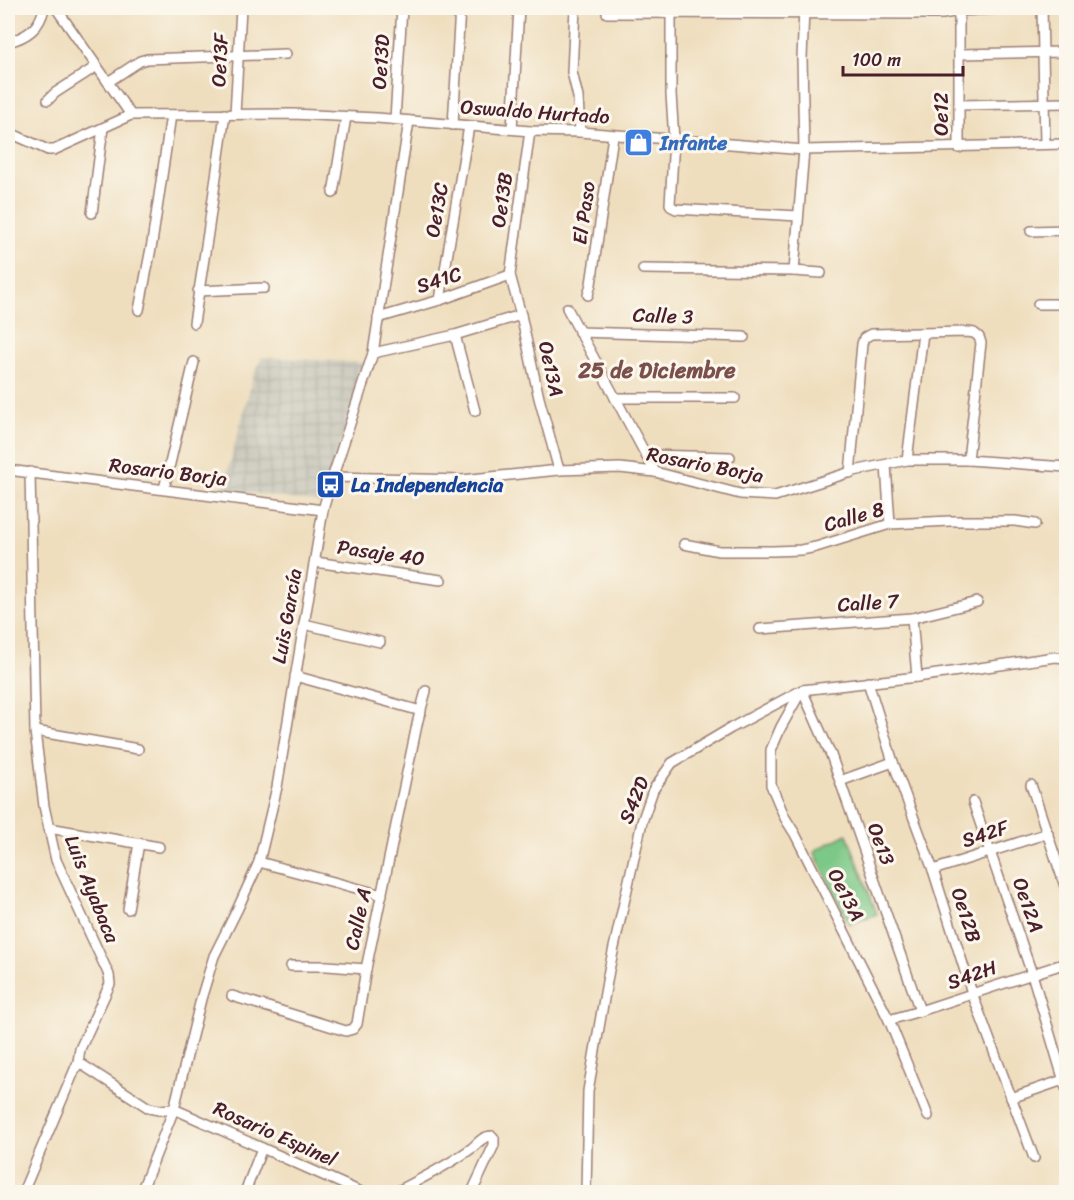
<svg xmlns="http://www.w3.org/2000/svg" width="1074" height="1200" font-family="Sriracha,sans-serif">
<defs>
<pattern id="industrial-grid" width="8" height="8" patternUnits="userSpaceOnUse" patternTransform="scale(1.5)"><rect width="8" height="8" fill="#c6c5b8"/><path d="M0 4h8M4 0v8" fill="none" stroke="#aca99e"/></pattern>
</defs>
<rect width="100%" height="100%" fill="#fbf7ec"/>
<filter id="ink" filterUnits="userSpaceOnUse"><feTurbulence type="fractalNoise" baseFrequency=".0167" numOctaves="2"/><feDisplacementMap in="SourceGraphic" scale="12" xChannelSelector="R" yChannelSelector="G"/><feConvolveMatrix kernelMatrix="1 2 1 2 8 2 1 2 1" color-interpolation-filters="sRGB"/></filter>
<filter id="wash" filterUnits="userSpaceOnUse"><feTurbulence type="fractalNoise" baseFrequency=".008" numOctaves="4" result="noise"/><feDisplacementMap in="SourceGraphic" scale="24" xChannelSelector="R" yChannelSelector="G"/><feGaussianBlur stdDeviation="1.35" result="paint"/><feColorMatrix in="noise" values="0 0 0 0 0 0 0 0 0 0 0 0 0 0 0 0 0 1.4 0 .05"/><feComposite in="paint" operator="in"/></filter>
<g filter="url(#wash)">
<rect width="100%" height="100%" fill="#efdebe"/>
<!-- industrial -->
<path fill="url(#industrial-grid)" d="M262,357L367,363L321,503L223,489L253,377Z"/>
<!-- pitch -->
<path fill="#7cc887" stroke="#637459" stroke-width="1.5" d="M847,834L877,914L849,924L814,851Z"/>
</g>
<g filter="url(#ink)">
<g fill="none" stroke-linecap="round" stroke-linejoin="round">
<defs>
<g id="minor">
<path d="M56,8L131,115L293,114L377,118L530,131L580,132L804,150L1066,144"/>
<path d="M575,8L572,72L578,97L580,132"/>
<path d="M671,8V94L674,140L670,204L672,207L676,209L798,216"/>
<path d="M1042,8L1045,144"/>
<path d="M607,13L942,14L959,11L1015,8"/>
<path d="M8,42C27,37 40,28 44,8"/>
<path d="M959,54L1066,52"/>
<path d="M108,82L140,61L147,59L286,54"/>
<path d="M48,100L55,93L97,66"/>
<path d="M959,105L1066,103"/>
<path d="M235,114L241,8"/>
<path d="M395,119L402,8"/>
<path d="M453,125L460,8"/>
<path d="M512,129L519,8"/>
<path d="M530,131L510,275L521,315L539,398L559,470"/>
<path d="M8,132L48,150H54L131,115"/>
<path d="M959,148V8"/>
<path d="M333,193L346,117"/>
<path d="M92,213L103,128"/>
<path d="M1031,231L1066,230"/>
<path d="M643,269L794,271L821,273"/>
<path d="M794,271L804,150L802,58L804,10"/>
<path d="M198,291L264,288"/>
<path d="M588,295L591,284L613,136"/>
<path d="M440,300L469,126"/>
<path d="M1038,304H1066"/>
<path d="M567,308L655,472"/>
<path d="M139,310L152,243L171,115"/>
<path d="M378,318L440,300L510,275"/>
<path d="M194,323L208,233L225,114"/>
<path d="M579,332L744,337"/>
<path d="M455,335L475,411"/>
<path d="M373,353L455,335L521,315"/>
<path d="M615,398H735"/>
<path d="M646,455L730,457"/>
<path d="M907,460L923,333"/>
<path d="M886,465L890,524"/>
<path d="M8,470L323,510"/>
<path d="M850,473L862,344L864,338L871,334L968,332L974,333L979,337L981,343L968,460"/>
<path d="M333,477L462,480L559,470L620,468L655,472L740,494L775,496L854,471L907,460H968L1066,467"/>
<path d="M164,489L194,362"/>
<path d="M684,544L719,551H773L801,550L816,547L890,524L950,521H1015L1035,524"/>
<path d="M315,562L441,580"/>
<path d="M912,618L917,677"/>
<path d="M304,624L380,642"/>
<path d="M760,629L912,618L977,602"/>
<path d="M295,676L421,711"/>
<path d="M868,682L893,762L933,870L972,993L1034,1158"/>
<path d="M802,690L831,755L840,781L920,1011"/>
<path d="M800,693L781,727L771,750V785L785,818L795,834L889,1020L928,1116"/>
<path d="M35,731L138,749"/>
<path d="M840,781L893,762"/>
<path d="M1031,785L1066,889"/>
<path d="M973,802L1032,974L1066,1088"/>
<path d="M49,828L159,847"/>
<path d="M259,862L382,895"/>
<path d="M933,870L1048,833"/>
<path d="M128,909L139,843"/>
<path d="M291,966H327L366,969"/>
<path d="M232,996L346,1031L353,1029L357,1024L366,969L418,720L426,691"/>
<path d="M889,1020L920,1011L1066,963"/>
<path d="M78,1062L149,1108L159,1110L174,1109L201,999L214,956L238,908L259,862L277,787L323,510L330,485L373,353L409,121"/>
<path d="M1011,1098L1066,1079"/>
<path d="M23,1192L78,1062L80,1049L110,984L109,975L56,860L44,806L35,731L30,472"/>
<path d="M141,1192L174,1109L361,1192"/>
<path d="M245,1192L262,1148"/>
<path d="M396,1192C421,1179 449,1165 472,1148C478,1143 483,1136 492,1136L494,1138V1145L472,1192"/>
<path d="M586,1192L588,1091L609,970L642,822L653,790L672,763L731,728L802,690L917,677L1055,657L1066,658"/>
</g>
</defs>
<!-- minor casing -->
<use href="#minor" stroke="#9c7e74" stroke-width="12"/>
<!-- minor -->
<use href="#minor" stroke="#fff" stroke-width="9"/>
</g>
</g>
<!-- icons -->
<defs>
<symbol id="shop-square" viewBox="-11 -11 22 22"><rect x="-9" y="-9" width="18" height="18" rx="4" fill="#3f7fe0" stroke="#fbf7ec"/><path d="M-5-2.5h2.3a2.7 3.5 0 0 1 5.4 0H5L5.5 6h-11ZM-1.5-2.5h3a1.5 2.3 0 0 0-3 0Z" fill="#fff"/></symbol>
<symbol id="bus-square" viewBox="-11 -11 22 22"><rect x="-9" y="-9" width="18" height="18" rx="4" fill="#1a4fb4" stroke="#fbf7ec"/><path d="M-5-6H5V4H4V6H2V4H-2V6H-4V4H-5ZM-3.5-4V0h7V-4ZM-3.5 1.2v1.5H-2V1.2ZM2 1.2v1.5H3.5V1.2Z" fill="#fff"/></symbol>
</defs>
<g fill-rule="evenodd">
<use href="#shop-square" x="622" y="126" width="33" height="33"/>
<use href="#bus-square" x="314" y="468" width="33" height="33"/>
</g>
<g text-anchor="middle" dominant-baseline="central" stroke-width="6" stroke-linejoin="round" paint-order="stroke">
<!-- street labels -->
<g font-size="20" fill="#4a1f2b" stroke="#fbf7ec">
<text transform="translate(220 60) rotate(-87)">Oe13F</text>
<text transform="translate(381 62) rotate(-86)">Oe13D</text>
<text transform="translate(535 112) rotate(4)">Oswaldo Hurtado</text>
<text transform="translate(941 114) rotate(-90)">Oe12</text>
<text transform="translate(502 200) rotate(-82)">Oe13B</text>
<text transform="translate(437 210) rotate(-80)">Oe13C</text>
<text transform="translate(584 213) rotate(-82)">El Paso</text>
<text transform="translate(439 280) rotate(-18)">S41C</text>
<text transform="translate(663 316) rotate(2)">Calle 3</text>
<text transform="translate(551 369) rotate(78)">Oe13A</text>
<text transform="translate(705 465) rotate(11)">Rosario Borja</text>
<text transform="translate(168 472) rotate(7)">Rosario Borja</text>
<text transform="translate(854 517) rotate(-16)">Calle 8</text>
<text transform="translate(381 553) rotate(8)">Pasaje 40</text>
<text transform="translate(868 603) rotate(-4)">Calle 7</text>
<text transform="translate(287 616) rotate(-80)">Luis García</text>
<text transform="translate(634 800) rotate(-68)">S42D</text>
<text transform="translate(985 834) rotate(-18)">S42F</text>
<text transform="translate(881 844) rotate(70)">Oe13</text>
<text transform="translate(92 889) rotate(68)">Luis Ayabaca</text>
<text transform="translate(846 895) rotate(63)">Oe13A</text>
<text transform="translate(1028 905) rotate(71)">Oe12A</text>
<text transform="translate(966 915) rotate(72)">Oe12B</text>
<text transform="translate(358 919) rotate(-78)">Calle A</text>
<text transform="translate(972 975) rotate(-19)">S42H</text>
<text transform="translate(275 1134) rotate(24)">Rosario Espinel</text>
</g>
<!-- shop labels -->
<g font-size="20" font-weight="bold" fill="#366cbe" stroke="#fbf7ec" text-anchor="start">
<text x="660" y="143">Infante</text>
</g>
<!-- transit labels -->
<g font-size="20" font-weight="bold" fill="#164399" stroke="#fbf7ec" text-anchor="start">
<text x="351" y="485">La Independencia</text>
</g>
<!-- quarter labels -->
<g font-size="22" font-weight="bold" fill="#7b504c" stroke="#fbf7ec">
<text x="657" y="370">25 de Diciembre</text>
</g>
</g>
<!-- margin -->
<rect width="1074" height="1200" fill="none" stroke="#fbf7ec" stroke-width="30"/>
<!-- scale -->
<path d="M843 66v9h120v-9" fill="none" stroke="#4a1f2b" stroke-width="3"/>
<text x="852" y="66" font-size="18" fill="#4a1f2b" stroke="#fbf7ec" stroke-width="4.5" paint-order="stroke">100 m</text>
</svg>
